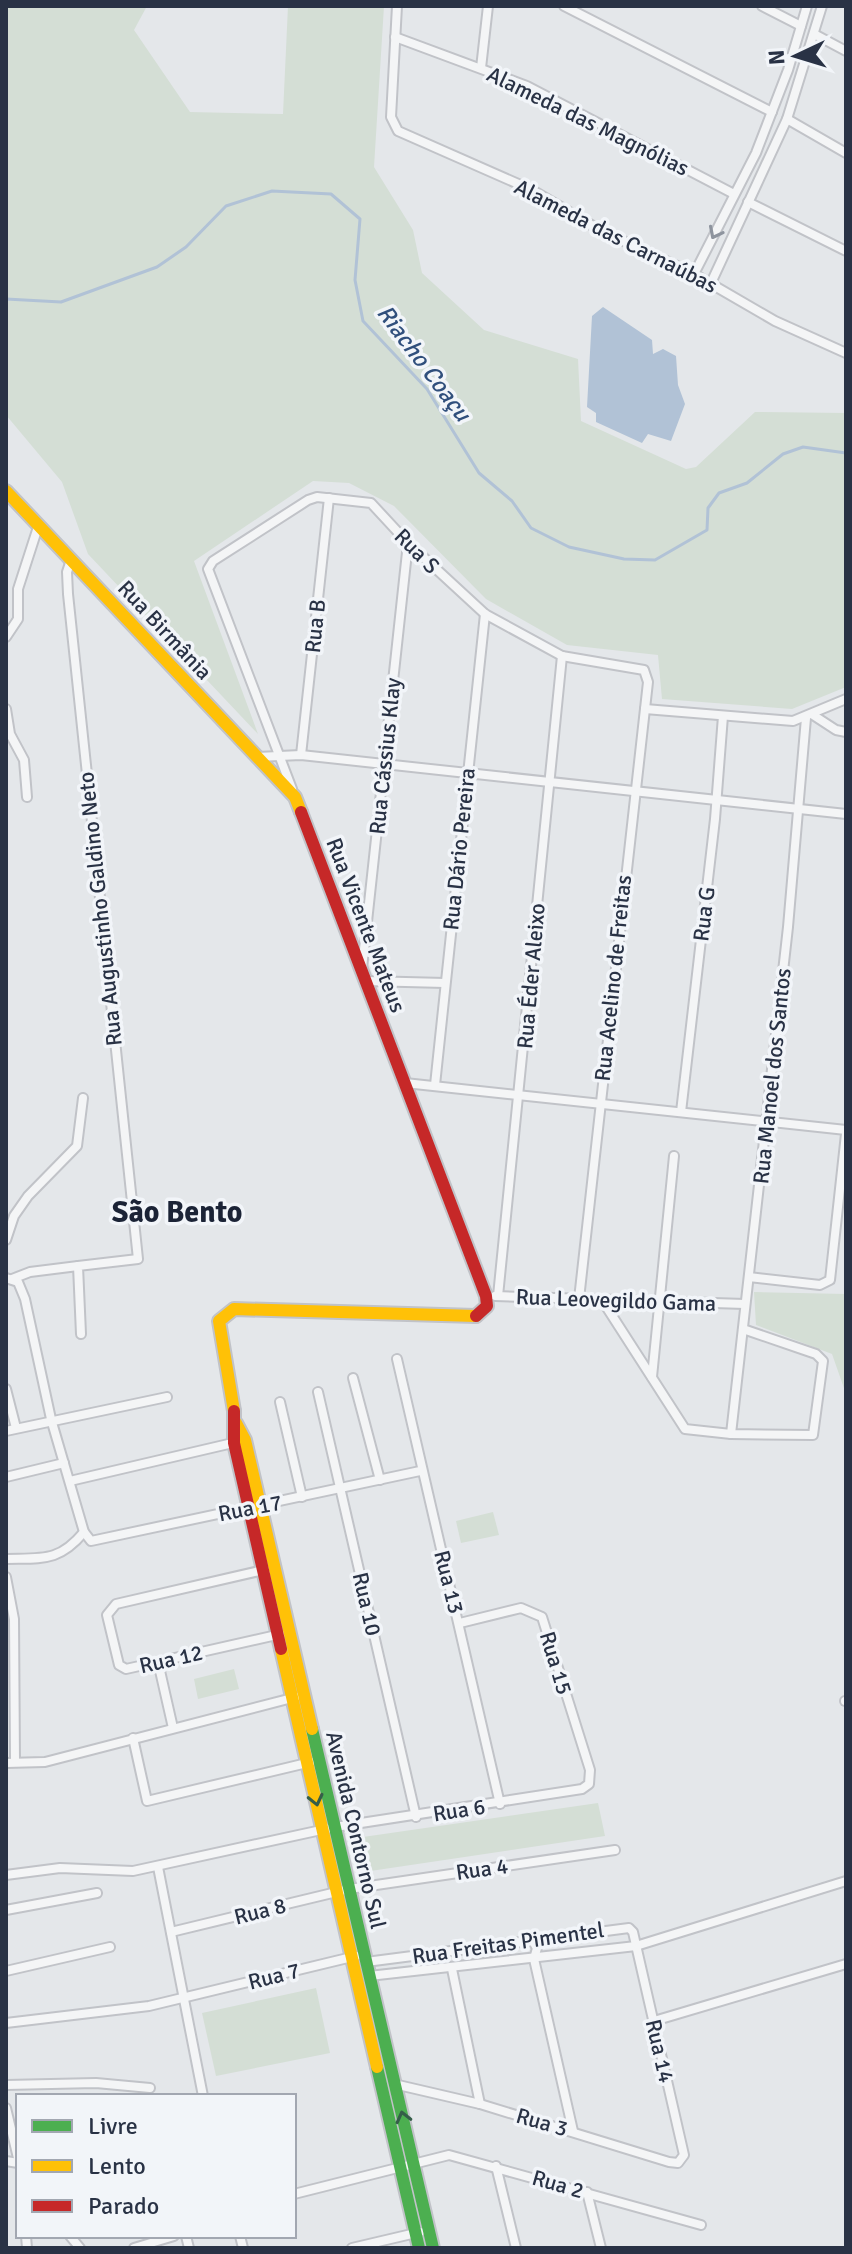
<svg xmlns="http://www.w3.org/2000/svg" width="852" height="2254" font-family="Signika,sans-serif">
<rect width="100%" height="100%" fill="#e4e7ea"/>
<!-- green -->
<g fill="#d4ded5">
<path d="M6,6H147L134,30L190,112L283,114L288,6H384L374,167L413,230L422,273L484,330L578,359L581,421L686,469L696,467L755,412L846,413V687L792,709L662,699L658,655L567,645L486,599L394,506L349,483L313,481L194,561L258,734L88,554L62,482L6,415Z"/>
<path d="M754,1292L846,1294V1394L832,1354L756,1325Z"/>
<path d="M493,1512L499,1535L461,1543L456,1521Z"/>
<path d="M234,1669L239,1689L198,1699L194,1679Z"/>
<path d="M598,1803L605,1836L357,1873L349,1839Z"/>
<path d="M316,1988L330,2053L216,2076L202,2013Z"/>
</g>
<!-- water -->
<path fill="#b1c2d6" d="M603,307L652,340L653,354L663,349L676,356L678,385L685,404L671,441L648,434L642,443L596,422V413L587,407L592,316Z"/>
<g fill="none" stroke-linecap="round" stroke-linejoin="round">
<!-- stream -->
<path stroke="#b1c2d6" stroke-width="3" d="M6,299L61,302L157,267L186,247L226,206L272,191L331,194L360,219L355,280L363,321L427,389L479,473L512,501L531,528L569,547L624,559L655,560L707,530L708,508L719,493L747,483L783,454L803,447L846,453"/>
<defs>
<g id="street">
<path d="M397,6L391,117L398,131L532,190L598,229L694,274L775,321L846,353"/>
<path d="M564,6L772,112"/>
<path d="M762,6L801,26"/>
<path d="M816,35L846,51"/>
<path d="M395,37L527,86L734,194"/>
<path d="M481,68L488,6"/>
<path d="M787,119L846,153"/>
<path d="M748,202L846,251"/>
<path d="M694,274L756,153L788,70L807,6"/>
<path d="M711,283L787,119L822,6"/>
<path d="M71,560L67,572L68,594L138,1259L78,1266L81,1334"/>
<path d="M6,637L18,619V589L38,527"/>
<path d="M6,709L10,734L24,760L27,797"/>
<path d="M645,709L793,721L846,699"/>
<path d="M813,715L836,730L846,732"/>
<path d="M301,755L329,498"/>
<path d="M257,757L301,755L846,814"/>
<path d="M292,789L208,569L213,561L308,500L317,497L371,503L408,543L485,614L562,656L644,670L648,682L579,1299"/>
<path d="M362,968L408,543"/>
<path d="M366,981L445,983"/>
<path d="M405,1083L846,1130"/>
<path d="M435,1085L485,614"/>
<path d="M681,1112L715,819L723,716"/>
<path d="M6,1240L14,1216L28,1196L77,1146L83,1098"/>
<path d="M749,1277L820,1285L830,1280L846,1134"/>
<path d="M6,1278L18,1282L25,1299L51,1419L84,1532L91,1541L420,1471"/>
<path d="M12,1279L30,1272L78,1266"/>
<path d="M495,1296L745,1304"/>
<path d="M498,1296L562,656"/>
<path d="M602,1300L685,1429L731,1434L813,1435L823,1361L816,1354L743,1329"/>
<path d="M397,1359L500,1804"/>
<path d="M652,1377L674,1156"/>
<path d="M353,1378L380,1480"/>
<path d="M6,1389L16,1428"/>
<path d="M318,1392L416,1817"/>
<path d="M280,1402L302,1497"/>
<path d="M6,1431L167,1397"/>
<path d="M731,1434L788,927L806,718"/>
<path d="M6,1477L64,1463"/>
<path d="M70,1481L237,1442"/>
<path d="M6,1559C43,1558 59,1562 84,1532"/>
<path d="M268,1569L116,1604L107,1615L119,1665L126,1669L281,1634"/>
<path d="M6,1577L14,1619L15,1762"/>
<path d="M158,1662L173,1728"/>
<path d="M845,1701H846"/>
<path d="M133,1738L147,1801L311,1762"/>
<path d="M6,1763L45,1762L296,1697"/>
<path d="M158,1867L203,2096"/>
<path d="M6,1875L60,1868L133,1871L335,1827L582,1789L589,1784L590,1770L542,1617L521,1608L460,1623"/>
<path d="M6,1910L97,1893"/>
<path d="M171,1932L349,1889L615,1850"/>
<path d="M532,1940L537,1948L534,1959L573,2131"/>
<path d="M366,1962L629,1928L633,1932L684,2155L678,2163L669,2162L480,2104L394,2084"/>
<path d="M452,1969L480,2104"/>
<path d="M6,1971L110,1947"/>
<path d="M369,1976L636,1946L846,1881"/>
<path d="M654,2021L846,1964"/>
<path d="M6,2023L149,2006L356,1956"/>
<path d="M6,2085L96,2083L150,2088"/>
<path d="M6,2108L18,2158"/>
<path d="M6,2161L18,2163"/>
<path d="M496,2166L516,2248"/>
<path d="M587,2192L601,2248"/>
<path d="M294,2194L449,2155L701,2225"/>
<path d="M26,2236L27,2248"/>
<path d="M70,2236L80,2248"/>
<path d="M186,2236L189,2248"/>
<path d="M240,2236L243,2248"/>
<path d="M134,2248L174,2236"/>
<path d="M352,2248L420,2232"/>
</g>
<g id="fast">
<path d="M312,1729L433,2248"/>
<path d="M377,2067L419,2248"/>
</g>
<g id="slow">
<path d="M6,491L295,797L301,812"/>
<path d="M234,1411L219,1321L234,1309L476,1316"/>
<path d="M236,1423L245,1440L312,1729"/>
<path d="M281,1649L377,2067"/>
</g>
<g id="jam">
<path d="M301,812L486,1296L487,1306L476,1316"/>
<path d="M234,1411V1443L281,1649"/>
</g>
</defs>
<!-- street casing -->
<use href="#street" stroke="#c1c3c8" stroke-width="12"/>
<!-- fast casing -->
<use href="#fast" stroke="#c1c3c8" stroke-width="16"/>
<!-- slow casing -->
<use href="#slow" stroke="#c1c3c8" stroke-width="16"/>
<!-- jam casing -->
<use href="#jam" stroke="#c1c3c8" stroke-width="16"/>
<!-- street -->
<use href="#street" stroke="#f4f5f6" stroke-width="8"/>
<!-- fast -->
<use href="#fast" stroke="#4caf50" stroke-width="12"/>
<!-- slow -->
<use href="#slow" stroke="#ffc107" stroke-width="12"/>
<!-- jam -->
<use href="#jam" stroke="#c62828" stroke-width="12"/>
</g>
<!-- one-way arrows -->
<defs><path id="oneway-chevron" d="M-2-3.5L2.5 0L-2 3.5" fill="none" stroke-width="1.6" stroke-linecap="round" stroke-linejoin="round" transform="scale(2)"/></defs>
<use stroke="#8e949e" href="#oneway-chevron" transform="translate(715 233) rotate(117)"/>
<g stroke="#355e49">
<use href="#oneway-chevron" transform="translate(316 1800) rotate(77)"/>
<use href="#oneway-chevron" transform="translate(403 2117) rotate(-104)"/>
</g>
<g text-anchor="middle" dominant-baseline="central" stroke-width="7" stroke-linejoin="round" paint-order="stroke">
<!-- street labels -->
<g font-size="22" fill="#293245" stroke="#f2f5f9">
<text transform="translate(588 121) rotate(26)">Alameda das Magnólias</text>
<text transform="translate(616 236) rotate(27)">Alameda das Carnaúbas</text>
<text transform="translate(417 551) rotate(45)">Rua S</text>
<text transform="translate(315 626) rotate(-84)">Rua B</text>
<text transform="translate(165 630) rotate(47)">Rua Birmânia</text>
<text transform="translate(385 756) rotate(-84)">Rua Cássius Klay</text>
<text transform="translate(459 849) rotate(-84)">Rua Dário Pereira</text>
<text transform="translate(100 909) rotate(-96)">Rua Augustinho Galdino Neto</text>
<text transform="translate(704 914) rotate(-83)">Rua G</text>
<text transform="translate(366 925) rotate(69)">Rua Vicente Mateus</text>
<text transform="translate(531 976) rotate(-85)">Rua Éder Aleixo</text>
<text transform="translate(613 978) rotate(-84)">Rua Acelino de Freitas</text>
<text transform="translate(772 1076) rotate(-84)">Rua Manoel dos Santos</text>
<text transform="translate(616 1300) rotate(2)">Rua Leovegildo Gama</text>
<text transform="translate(250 1508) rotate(-11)">Rua 17</text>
<text transform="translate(449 1582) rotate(76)">Rua 13</text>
<text transform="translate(367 1604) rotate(77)">Rua 10</text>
<text transform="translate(171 1659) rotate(-13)">Rua 12</text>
<text transform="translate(556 1663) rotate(73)">Rua 15</text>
<text transform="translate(459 1810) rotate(-9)">Rua 6</text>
<text transform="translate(356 1830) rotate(77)">Avenida Contorno Sul</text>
<text transform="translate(482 1869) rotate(-8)">Rua 4</text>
<text transform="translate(260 1911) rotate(-14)">Rua 8</text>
<text transform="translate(508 1943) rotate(-8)">Rua Freitas Pimentel</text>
<text transform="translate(274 1976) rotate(-14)">Rua 7</text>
<text transform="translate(660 2051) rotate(77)">Rua 14</text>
<text transform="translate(542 2122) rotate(16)">Rua 3</text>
<text transform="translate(558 2184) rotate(16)">Rua 2</text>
</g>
<!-- water labels -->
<g font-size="24" font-style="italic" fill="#304f7c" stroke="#f2f5f9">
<text transform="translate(424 363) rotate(53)">Riacho Coaçu</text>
</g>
<!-- district labels -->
<g font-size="30" font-weight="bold" fill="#1b2336" stroke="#f2f5f9">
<text x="177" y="1212">São Bento</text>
</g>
</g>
<!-- border -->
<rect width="852" height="2254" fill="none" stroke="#293245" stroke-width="16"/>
<!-- legend -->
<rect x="16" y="2094" width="280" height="144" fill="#f2f5f9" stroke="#a2a7b1" stroke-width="2"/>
<rect x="32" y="2120" width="40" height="12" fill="#4caf50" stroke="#a2a7b1" stroke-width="2"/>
<text x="88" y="2134" font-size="24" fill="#293245">Livre</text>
<rect x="32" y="2160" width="40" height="12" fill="#ffc107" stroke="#a2a7b1" stroke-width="2"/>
<text x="88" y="2174" font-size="24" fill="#293245">Lento</text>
<rect x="32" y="2200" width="40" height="12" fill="#c62828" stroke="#a2a7b1" stroke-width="2"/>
<text x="88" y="2214" font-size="24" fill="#293245">Parado</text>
<!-- north arrow -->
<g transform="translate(796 56) rotate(266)" stroke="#f2f5f9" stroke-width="6" paint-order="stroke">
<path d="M0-6L14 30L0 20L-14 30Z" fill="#293245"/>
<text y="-12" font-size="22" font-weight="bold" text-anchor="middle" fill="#293245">N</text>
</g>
</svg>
